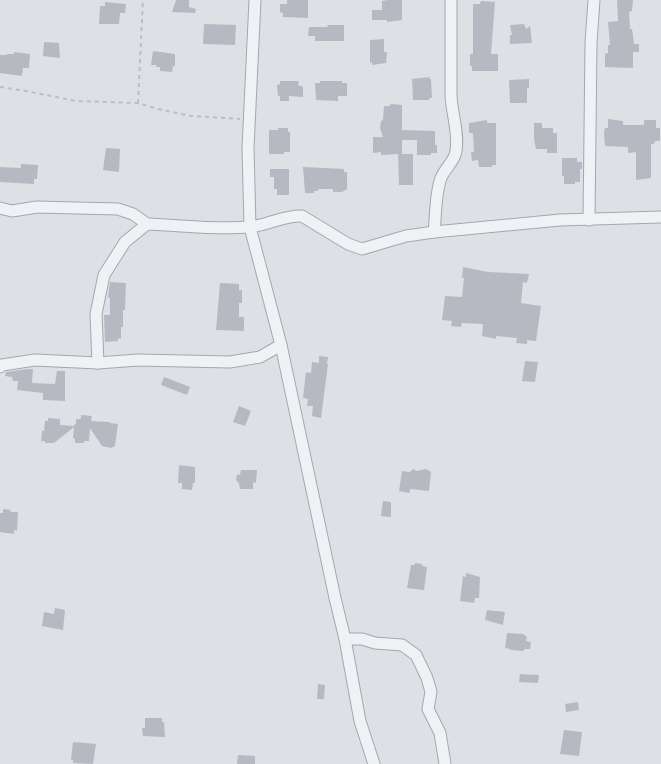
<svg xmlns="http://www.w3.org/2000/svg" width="661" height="764" font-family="'Titillium Web',sans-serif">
<rect width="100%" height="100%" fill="#dee0e6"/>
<!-- building -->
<g fill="#b6b9c2">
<path d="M176,0H189V7L196,9L195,13L172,12Z"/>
<path d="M287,0H308V18L283,17V13L280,12V4H287Z"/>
<path d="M387,0H402V20L387,22V20H372V10H382V1Z"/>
<path d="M617,0H633L632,11L629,12L630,29H632L634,44H639V52H633V68L605,67V54L608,53V45H610L608,22L618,21Z"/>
<path d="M481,1L495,2L491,54H498V71H472V66H470V54H473V4H480Z"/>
<path d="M105,2L126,4L125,13H120L119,24H99L100,6H105Z"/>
<path d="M204,24L236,25L235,45L203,44Z"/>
<path d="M524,24L526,29L530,26L532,43L510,44V35H512L510,25Z"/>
<path d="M327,25H344V41H315V36H308L309,27H328Z"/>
<path d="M384,39V52H387L386,63L372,65V62L370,63V40Z"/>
<path d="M44,42L59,43L60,58L43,56Z"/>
<path d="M153,51L175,54V66H173L172,72L160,71V67H156L157,65H151Z"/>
<path d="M14,52L30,54L29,68H23L22,76L0,73V55H7V54H14Z"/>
<path d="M430,77L429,79H431L432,98H429V100H413L412,79Z"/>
<path d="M529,79V88H527V103H510L509,80Z"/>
<path d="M280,81H299L298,85L303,87V97L289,96V101H280V96H278L277,85L280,84Z"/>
<path d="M320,81H342V83H347V96H338V101L316,100L315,83H320Z"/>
<path d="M391,104L402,105V130L435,131V145H437V153H431V155H417V140H402V154H413V185H399L398,154L381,155V152L373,153V137H383L380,128L381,121L383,120L384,106H389Z"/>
<path d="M608,119L623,121V125H644V120H656V128H660V141H655L654,144H651V178L636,180V152L628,153V147L605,146L604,133L605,128H608Z"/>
<path d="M487,120V123H496V165H492V167H479L478,160L472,161L471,152H474L473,133H469V123Z"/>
<path d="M534,123H542V128H553V133H557V153H547V149H536L534,139Z"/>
<path d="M278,128H288V132H290V152H284V154H269V130H278Z"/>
<path d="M106,148L120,149L119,172L103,170Z"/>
<path d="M562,158H577V162H582V169H580V182H575V184H564V176H562Z"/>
<path d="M21,164L38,165L37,179H34V184L0,182V167L21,168Z"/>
<path d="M303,167L344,169V172H347V189L342,192H333V189H318V191H314V193H305Z"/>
<path d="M270,169H289V195H277V189H274V177H270Z"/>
<path d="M463,267L488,272L529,274L527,283L523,282L521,303L541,306L536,341L527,340V344L516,343L517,338L496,336V339L482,336L483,324L462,323L461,327L451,326L452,321L442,320L445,296L462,297L464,278H462Z"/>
<path d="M110,282L126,283L125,310H123V327H121V339L118,338V341L105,342L104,315H110V298L108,297Z"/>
<path d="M220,283L239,284V290H242V303H239V317H244V331L216,330Z"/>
<path d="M319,356L328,357L327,364H328L321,418L312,416L313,406H307L308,399L303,398L306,372L311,373L312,362L319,363Z"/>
<path d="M525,361L538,362L535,382L522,381Z"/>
<path d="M28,369H33L32,383L55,384L57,371H65V401L43,400V393L17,390L18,381H13L12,377L5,376L6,372Z"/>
<path d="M164,377L190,387L187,395L161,385Z"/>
<path d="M239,406L251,411L245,426L233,422Z"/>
<path d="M81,415L92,416L91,421L110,422V423L118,424L115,446L111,448L102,446L90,428L89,441H84V443H75V439L73,438L74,427L54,443H45V441H41L42,431H44L45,421H48V418L60,419V425L74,426V424L76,425V419H81Z"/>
<path d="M179,465L195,467V483H193L192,490L182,489V483H178Z"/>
<path d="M413,469L417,471L426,469L431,472L429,491L410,489V493L399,491L402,471L410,472Z"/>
<path d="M241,470H257L256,483L253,482V489H240L239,483L236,480L237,474L240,475Z"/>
<path d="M383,501L391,502V517L381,516Z"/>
<path d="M3,509L11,510L10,512H18L17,531L14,530V534L0,532V513H3Z"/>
<path d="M415,563L422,564V566L427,567L424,590L407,588L411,565H415Z"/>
<path d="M466,573L480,577L479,598H475L474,603L460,601L463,576L466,577Z"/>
<path d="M55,608L65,610L63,630L42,626L44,612L54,614Z"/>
<path d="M487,610L505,612L503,625L485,620Z"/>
<path d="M507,633L523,634L527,637L526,641L531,642L530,649H524V651L510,650L511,649L505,648Z"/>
<path d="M520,674L539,675L538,683L519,682Z"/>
<path d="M318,684L325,685L324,699H317Z"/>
<path d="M578,702L579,710L566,712L565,704Z"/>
<path d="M145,718H162V722H164L165,737L143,736L142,728H145Z"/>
<path d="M564,730L582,732L579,756L560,754Z"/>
<path d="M73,742L96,744L93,764L73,763V760H71Z"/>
<path d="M238,755L255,756V764H237Z"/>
</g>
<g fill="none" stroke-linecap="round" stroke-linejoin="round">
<defs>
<g id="minor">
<path d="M255,0L248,148L250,227L281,345L335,598L345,639L360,721L374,764"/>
<path d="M0,208L12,211L37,207L118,209L133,214L147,224"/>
<path d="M589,220L591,43L594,0"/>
<path d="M434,232C436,215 435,194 441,178C445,168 455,161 456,151C459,132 452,115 451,96V0"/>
<path d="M98,363L138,360L230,362L260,357L281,345"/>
<path d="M0,367L2,365L35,360L98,363L96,314L104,275L125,242L147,224C181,225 214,230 248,227C266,226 284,215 302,216L348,244L362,249L406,236L434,232L560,220L661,217"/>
<path d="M345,639H362L375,643L402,645L416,655L427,678L431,692L428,709L440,733L445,764"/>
</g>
</defs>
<!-- minor casing -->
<use href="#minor" stroke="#a4a7af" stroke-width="13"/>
<!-- path -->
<g stroke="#bcbec5" stroke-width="2" stroke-dasharray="4 4" stroke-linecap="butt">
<path d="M0,87L26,91L76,101L138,103L158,109L191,116L240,119"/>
<path d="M138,103L143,0"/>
</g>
<!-- minor -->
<use href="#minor" stroke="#f0f1f5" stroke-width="11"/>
</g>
</svg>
